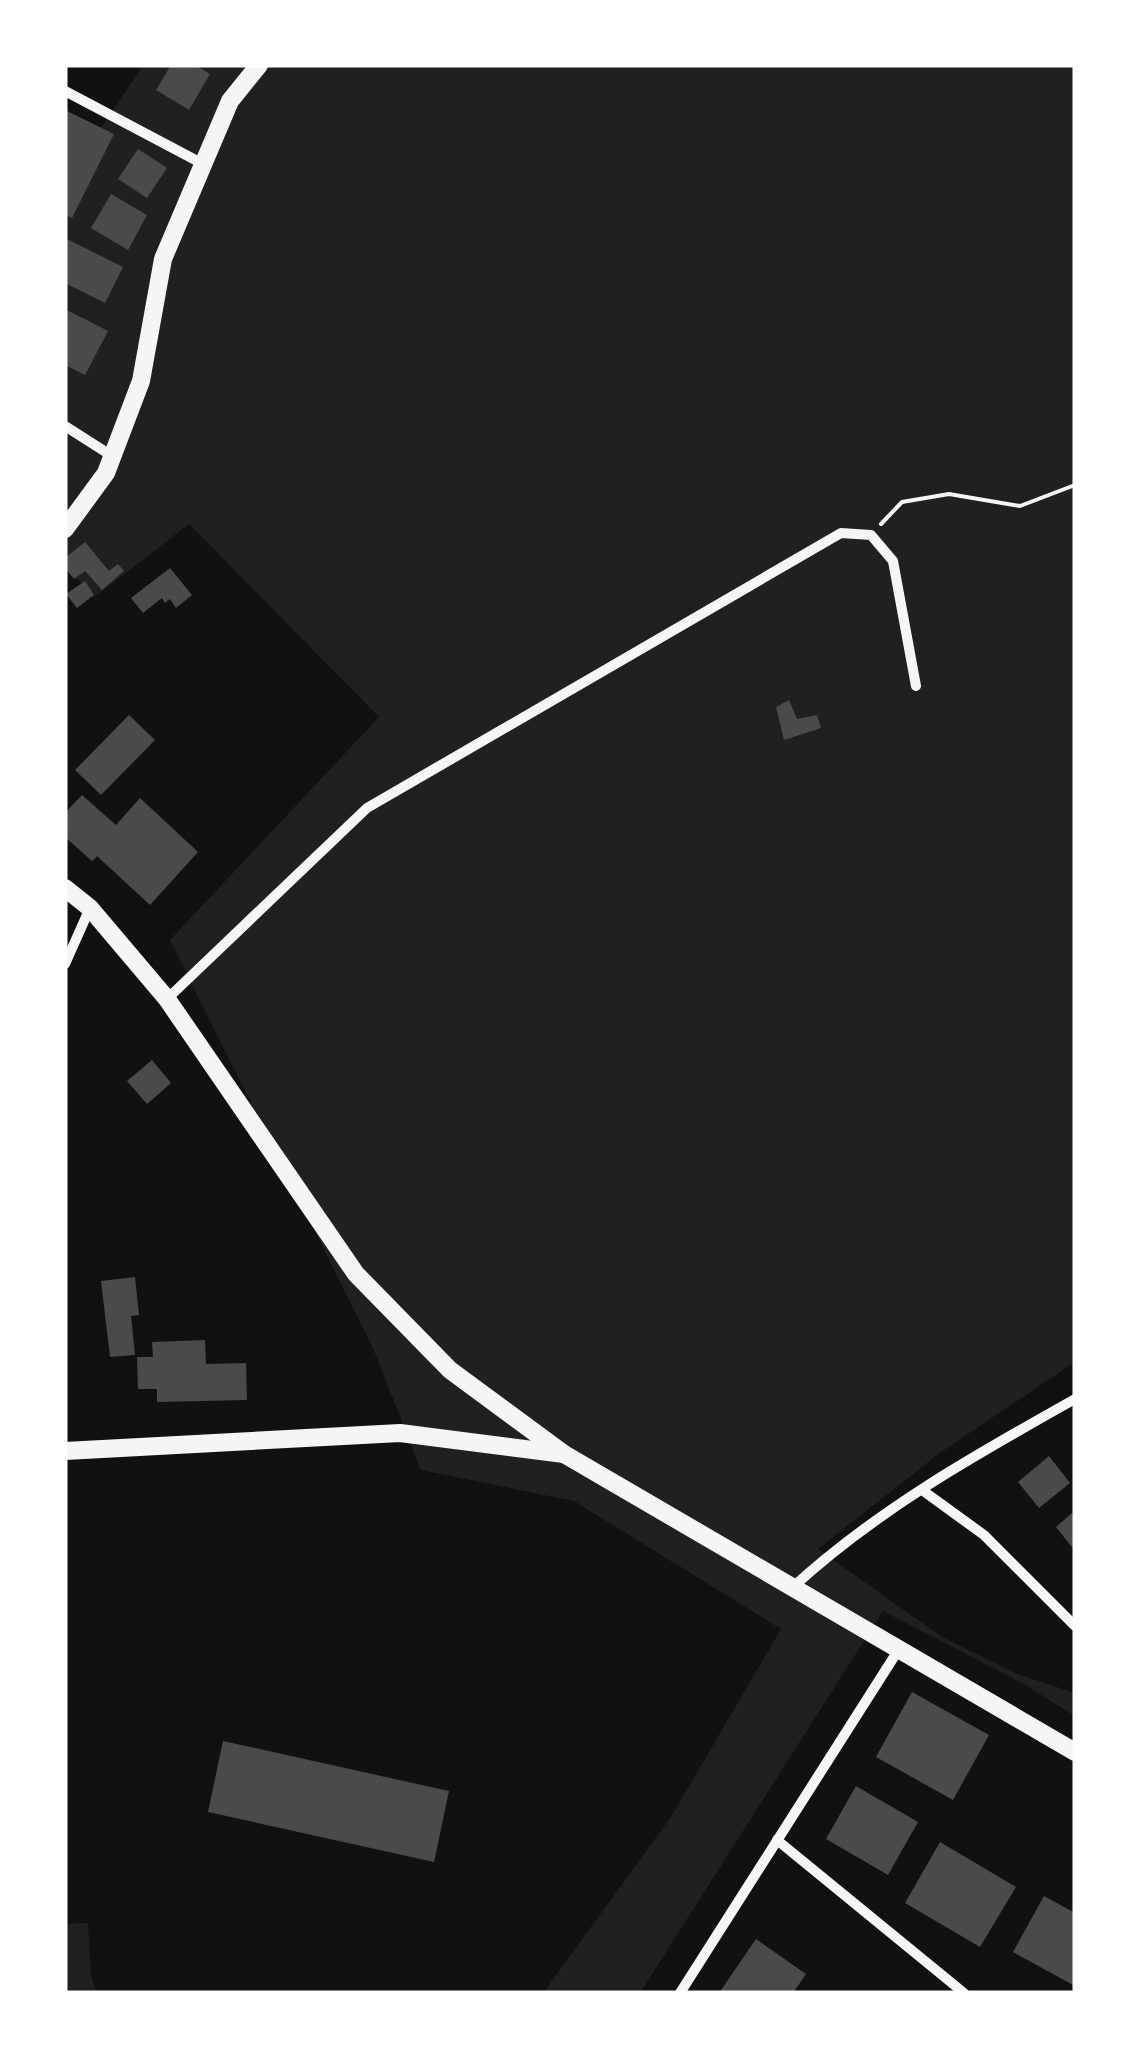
<svg xmlns="http://www.w3.org/2000/svg" width="1140" height="2058" font-family="'Open Sans',sans-serif">
<rect width="100%" height="100%" fill="#111"/>
<!-- green -->
<g fill="#202020">
<path d="M143,65H1075V1362L941,1452L818,1549L942,1637L1017,1674L1075,1693V1716L1022,1683L883,1611L640,1993H543L671,1817L781,1629L574,1501L421,1470L373,1348L170,940L379,717L189,524L96,596L65,569V183Z"/>
<path d="M88,1923L91,1976L97,1993H70L65,1987V1924Z"/>
</g>
<!-- building -->
<g fill="#4a4a4a">
<path d="M171,65H195L210,74L189,110L156,90Z"/>
<path d="M65,110L114,134L72,218L65,215Z"/>
<path d="M138,149L167,168L147,198L118,179Z"/>
<path d="M111,194L147,215L128,250L91,228Z"/>
<path d="M65,238L123,267L105,303L65,283Z"/>
<path d="M65,309L108,331L85,375L65,365Z"/>
<path d="M85,542L109,571L118,564L124,571L102,590L85,571L74,579L65,568V558Z"/>
<path d="M170,568L192,595L176,608L170,599L165,603L162,598L143,613L131,598Z"/>
<path d="M85,581L94,595L77,608L66,594Z"/>
<path d="M789,700L797,719L817,715L821,728L784,740L776,707Z"/>
<path d="M129,715L155,740L101,795L75,770Z"/>
<path d="M82,795L116,825L140,798L198,852L150,905L97,856L92,861L65,837V813Z"/>
<path d="M152,1060L171,1083L147,1104L127,1081Z"/>
<path d="M135,1277L139,1315L131,1316L135,1355L110,1357L101,1281Z"/>
<path d="M205,1340L206,1364L246,1363L247,1400L157,1402V1389H138L137,1357H153L152,1342Z"/>
<path d="M1049,1456L1070,1483L1039,1508L1018,1482Z"/>
<path d="M1072,1513L1075,1516V1551L1056,1527Z"/>
<path d="M912,1692L989,1735L953,1800L876,1757Z"/>
<path d="M223,1741L449,1791L434,1862L208,1812Z"/>
<path d="M856,1786L918,1822L888,1875L826,1839Z"/>
<path d="M940,1842L1016,1887L980,1947L905,1903Z"/>
<path d="M1044,1896L1075,1913V1986L1013,1952Z"/>
<path d="M756,1939L806,1974L793,1993H719Z"/>
</g>
<g fill="none" stroke-linecap="round" stroke-linejoin="round">
<!-- path -->
<path stroke="#f5f5f5" stroke-width="4" d="M881,524L902,502L949,494L1020,506L1075,485"/>
<!-- minor -->
<g stroke="#f5f5f5" stroke-width="10">
<path d="M65,91L203,164"/>
<path d="M65,426L112,456"/>
<path d="M65,964L90,908"/>
<path d="M167,999L367,808L841,533L871,535L893,561L916,686"/>
<path d="M922,1490L984,1535L1075,1626"/>
<path d="M793,1587C877,1510 975,1455 1075,1399"/>
<path d="M777,1840L964,1993"/>
<path d="M680,1993L899,1649"/>
</g>
<!-- tertiary -->
<g stroke="#f5f5f5" stroke-width="18">
<path d="M65,529L106,473L141,381L163,259L230,101L259,65"/>
<path d="M65,1451L400,1433L564,1454"/>
</g>
<!-- secondary -->
<path stroke="#f5f5f5" stroke-width="18" d="M65,888L90,908L167,999L356,1274L450,1370L564,1454L1075,1752"/>
</g>
<!-- border -->
<rect width="1140" height="2058" fill="none" stroke="#ffffff" stroke-width="135"/>
</svg>
